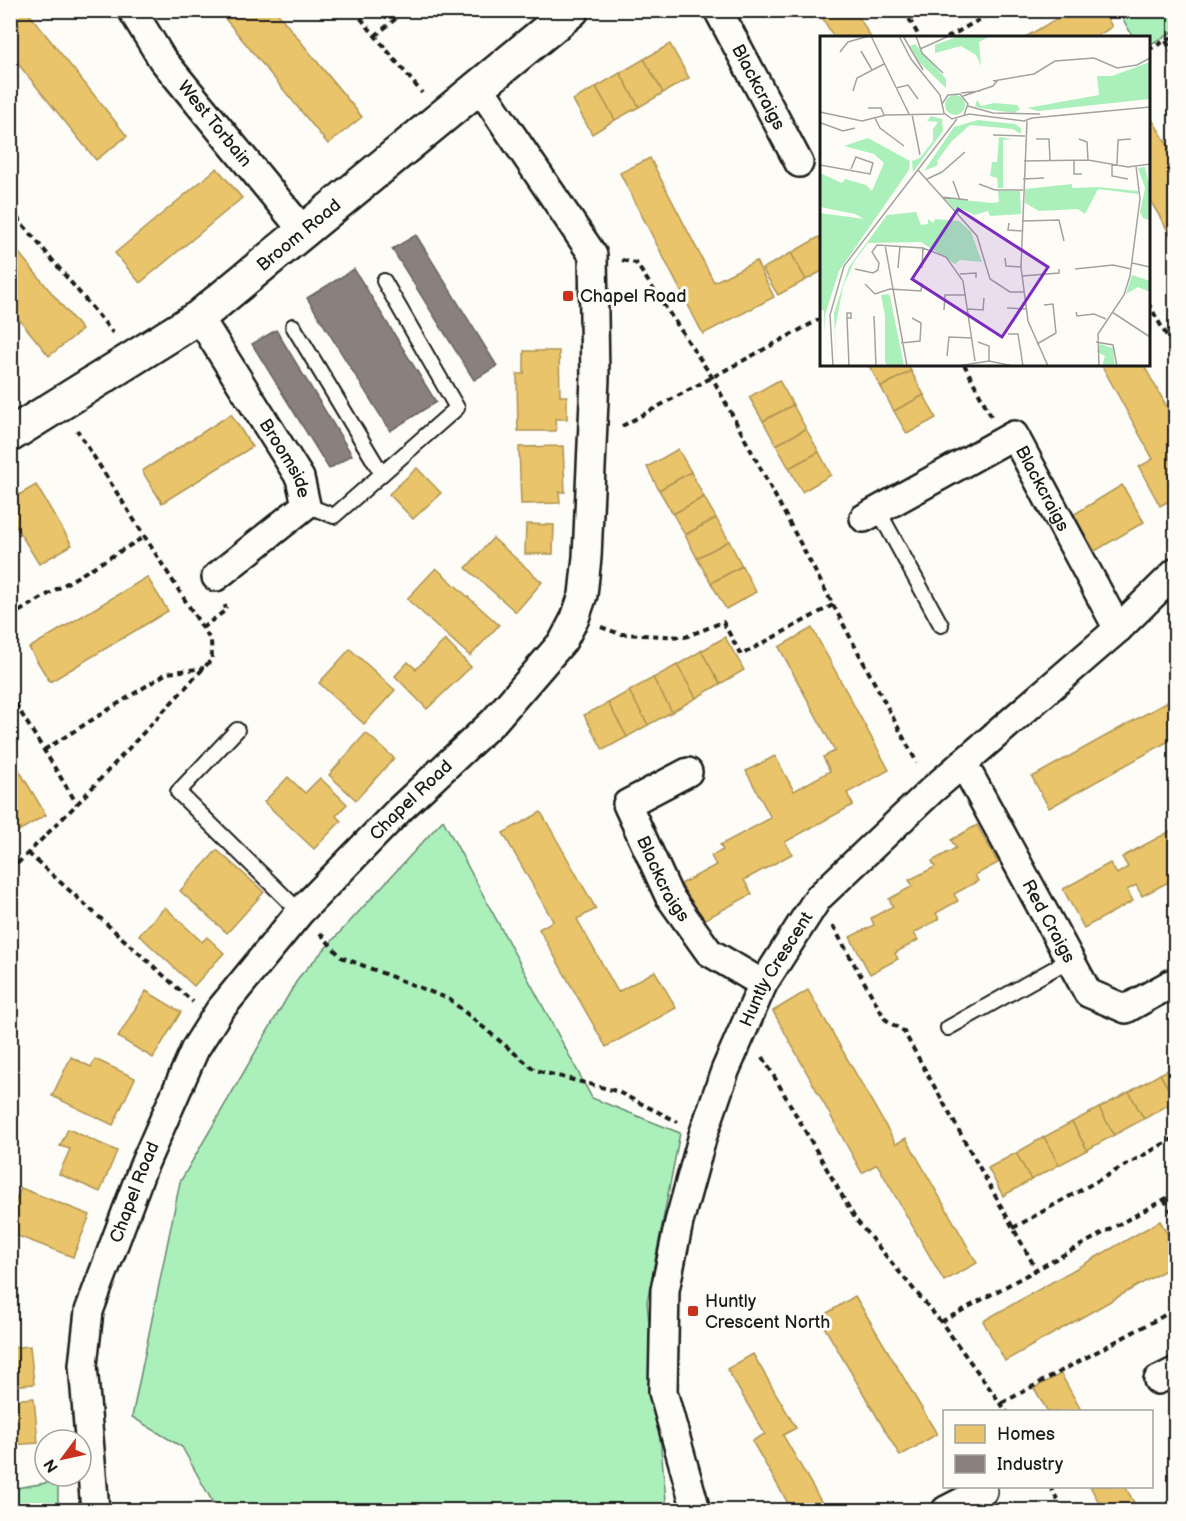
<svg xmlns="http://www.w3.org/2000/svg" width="1186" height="1521" font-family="'Balsamiq Sans',sans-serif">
<rect width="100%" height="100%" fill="#fdfcf7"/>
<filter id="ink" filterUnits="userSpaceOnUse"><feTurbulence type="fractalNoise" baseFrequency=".0167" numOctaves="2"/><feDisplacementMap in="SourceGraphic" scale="12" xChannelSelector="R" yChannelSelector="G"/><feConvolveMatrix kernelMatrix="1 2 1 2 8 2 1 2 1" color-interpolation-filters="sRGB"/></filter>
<g filter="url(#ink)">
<!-- green -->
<g fill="#abf0bb" stroke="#64866c" stroke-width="1.5">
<path d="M1139,10L1175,11V31L1149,45L1148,38L1133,37L1123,19Z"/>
<path d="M443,820L592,1098L680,1133L647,1302L667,1510H217L182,1447L132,1417L180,1182L299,977Z"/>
<path d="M58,1481V1510H11V1489Z"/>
</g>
<!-- homes -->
<g fill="#e9c46a" stroke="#ac9253" stroke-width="1.5">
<path d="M10,10H26L127,136L96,160L10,54Z"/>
<path d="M218,10H275L362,117L328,144Z"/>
<path d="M818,10H855L871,38H834Z"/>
<path d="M950,10H969L954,18Z"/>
<path d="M1071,10H1103L1112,27L1094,38H1024Z"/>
<path d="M670,44L689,78L663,93L644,59Z"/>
<path d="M644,59L663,93L639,107L620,73Z"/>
<path d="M620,73L639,107L615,120L596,87Z"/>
<path d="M596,87L615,120L592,134L573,100Z"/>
<path d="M1148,113L1176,158V244L1148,197Z"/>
<path d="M650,158L714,282L756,261L774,297L703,334L620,173Z"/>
<path d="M217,168L242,198L140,283L115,253Z"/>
<path d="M819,237L822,242V271L806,280L791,253Z"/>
<path d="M10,242L82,330L49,356L10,308Z"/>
<path d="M791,253L806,280L778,295L762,269Z"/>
<path d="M524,351H559L560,396H567V419H555L556,431H518L517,374H524Z"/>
<path d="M868,364H907L911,371L881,387Z"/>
<path d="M1101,364H1143L1176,423V497L1160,506L1139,467L1153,459Z"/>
<path d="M911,371L924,395L894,411L881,387Z"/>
<path d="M779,380L793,405L763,421L749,397Z"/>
<path d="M924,395L936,418L907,434L894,411Z"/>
<path d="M793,405L806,429L776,445L763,421Z"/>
<path d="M231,414L252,447L162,503L142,471Z"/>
<path d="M806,429L819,452L789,468L776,445Z"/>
<path d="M563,446L565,492H559L560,503L521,504L519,447Z"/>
<path d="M678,449L691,472L659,490L647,467Z"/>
<path d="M819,452L831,475L802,492L789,468Z"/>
<path d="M417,468L441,493L413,519L389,494Z"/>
<path d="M691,472L704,497L673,514L659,490Z"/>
<path d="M36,485L72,545L39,564L10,517V500Z"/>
<path d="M1122,485L1144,522L1095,551L1073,515Z"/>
<path d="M704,497L716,518L685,535L673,514Z"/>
<path d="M716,518L729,541L697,558L685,535Z"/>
<path d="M526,524L554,525L553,554H525Z"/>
<path d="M493,538L542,582L516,612L466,568Z"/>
<path d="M729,541L742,566L711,583L697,558Z"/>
<path d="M742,566L756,592L726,609L711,583Z"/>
<path d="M436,568L499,625L470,656L407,599Z"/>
<path d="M147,577L168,611L50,682L29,648Z"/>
<path d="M812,628L889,770L847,793L853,805L785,842L792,854L744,880L752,894L702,921L681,884L716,865L711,856L723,850L720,845L771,818L746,771L775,756L794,791L830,771L823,757L835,751L779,647Z"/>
<path d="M725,637L744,670L720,684L701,651Z"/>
<path d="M445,640L471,667L427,709L395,676L408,662L416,669Z"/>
<path d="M350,649L395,690L364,724L319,683Z"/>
<path d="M701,651L720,684L696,698L677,665Z"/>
<path d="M677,665L696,698L672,712L653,678Z"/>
<path d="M653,678L672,712L648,725L629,691Z"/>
<path d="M629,691L648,725L627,737L608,703Z"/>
<path d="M1176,697V737L1049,808L1032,777Z"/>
<path d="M608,703L627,737L603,750L584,715Z"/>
<path d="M366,733L394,758L356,800L329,775Z"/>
<path d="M10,755L46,815L10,836Z"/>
<path d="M288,777L305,793L320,778L347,804L336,816L341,821L314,849L264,802Z"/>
<path d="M541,812L596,909L577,919L618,992L655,971L676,1008L606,1047L539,929L553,921L503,833Z"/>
<path d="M977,825L998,863L975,875L978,881L954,894L958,901L936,913L939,919L914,933L918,940L895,953L898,959L870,974L850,937L874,925L871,918L893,906L889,899L913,886L909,880L935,867L932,861L956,848L951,840Z"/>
<path d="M1176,828V878L1142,896L1136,885L1127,890L1133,901L1084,928L1063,889L1110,863L1117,874L1128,867L1122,857Z"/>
<path d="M217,850L264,892L227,933L180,891Z"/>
<path d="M165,907L202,942L207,937L224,953L194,986L139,935Z"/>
<path d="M808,990L896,1144L906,1138L977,1263L944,1281L877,1164L862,1173L773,1011Z"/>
<path d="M146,991L181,1012L153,1058L118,1037Z"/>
<path d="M71,1057L91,1067L95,1059L135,1078L113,1125L52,1096Z"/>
<path d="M1176,1066V1101H1175L1160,1074Z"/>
<path d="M1160,1074L1175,1101L1144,1119L1129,1092Z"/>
<path d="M1129,1092L1144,1119L1114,1135L1099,1108Z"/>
<path d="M1099,1108L1114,1135L1087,1150L1072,1122Z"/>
<path d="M1072,1122L1087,1150L1059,1165L1044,1137Z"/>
<path d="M68,1129L117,1151L100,1192L59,1174L70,1149L60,1146Z"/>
<path d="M1044,1137L1059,1165L1031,1180L1016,1153Z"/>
<path d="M1016,1153L1031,1180L1003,1196L988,1168Z"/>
<path d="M21,1188L90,1215L73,1257L10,1233V1214Z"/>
<path d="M1160,1221L1176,1248V1264L1005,1361L983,1321Z"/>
<path d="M855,1296L937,1434L900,1456L819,1318Z"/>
<path d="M30,1346L34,1384L10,1386V1348Z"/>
<path d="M753,1354L796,1428L783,1435L826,1510H792L752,1441L765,1434L727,1369Z"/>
<path d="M1061,1374L1082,1412H1048L1034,1388Z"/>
<path d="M34,1398L38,1443L10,1445V1400Z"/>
<path d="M1090,1486H1125L1138,1510H1103Z"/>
</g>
<!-- industry -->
<g fill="#8a817c" stroke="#69635f" stroke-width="1.5">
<path d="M416,235L497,366L474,380L392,249Z"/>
<path d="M354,269L436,402L390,431L307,298Z"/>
<path d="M276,330L352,455L329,469L252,344Z"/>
</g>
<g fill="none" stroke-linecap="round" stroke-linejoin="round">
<defs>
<g id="lane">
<path d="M293,326L382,474"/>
<path d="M306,505L334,516L457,408L384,281"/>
<path d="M878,510L941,625"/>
<path d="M237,730L178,792L300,912"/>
<path d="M948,1028L1071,959"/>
</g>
<g id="street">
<path id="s1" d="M132,10L162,59L304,232"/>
<path id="s2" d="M718,10L799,163"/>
<path id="s3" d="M199,317L300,478L306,505L216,577"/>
<path id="s4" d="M864,518L1014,435L1118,629"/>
<path id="s5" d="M963,763L1088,993L1126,1009L1176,981"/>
<path id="s6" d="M688,772L627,804L669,896L709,952L763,984"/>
<path d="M1158,1380L1176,1371"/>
<path id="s7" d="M95,1510L83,1365L89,1311L143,1167L195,1049L219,1011L300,912L399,810L494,721L563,641L575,618L583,595L587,557L595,378L593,255L480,88"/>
<path id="s8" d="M696,1510L663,1392L665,1290L679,1222L703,1135L725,1071L763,984L818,898L932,790L1118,629L1176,572"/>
<path d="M946,1510L983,1491"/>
</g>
<g id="secondary">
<path id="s9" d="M10,435L199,317L572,10"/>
</g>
</defs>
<!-- lane casing -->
<use href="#lane" stroke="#1c1c1c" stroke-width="18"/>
<!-- street casing -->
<use href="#street" stroke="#1c1c1c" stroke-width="32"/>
<!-- secondary casing -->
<use href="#secondary" stroke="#1c1c1c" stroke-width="38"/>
<!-- path -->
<g stroke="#1c1c1c" stroke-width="4" stroke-dasharray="6 4.5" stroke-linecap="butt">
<path d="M354,10L422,93"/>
<path d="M904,10L920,38"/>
<path d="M375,36L406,10"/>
<path d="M947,38L996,10"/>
<path d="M1166,41L1176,59"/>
<path d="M1148,50L1176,35"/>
<path d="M10,209L113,333"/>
<path d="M622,260L636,263L712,377L917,763"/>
<path d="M1148,303L1176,352"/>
<path d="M964,364L991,416"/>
<path d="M622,426L822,318"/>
<path d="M10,617L144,537"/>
<path d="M1169,621L1176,633"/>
<path d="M601,627L620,634L685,637L723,622L741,655L833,605"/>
<path d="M202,628L226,610L225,605"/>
<path d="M10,695L77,804"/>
<path d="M44,750L167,673L204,668"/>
<path d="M28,853L193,1002"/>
<path d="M10,871L77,804L212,659L211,641L77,430"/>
<path d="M833,926L885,1019L904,1032L1036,1269"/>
<path d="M320,933L341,957L449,999L535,1070L616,1091L678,1122"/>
<path d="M763,1057L856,1220L941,1322L1007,1412"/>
<path d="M1164,1199L1176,1219"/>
<path d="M1013,1228L1176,1137"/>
<path d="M941,1322L1176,1193"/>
<path d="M1002,1403L1176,1309"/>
<path d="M1050,1486L1063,1510"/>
</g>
<!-- lane -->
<use href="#lane" stroke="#fdfcf7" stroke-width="14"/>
<!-- street -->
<use href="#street" stroke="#fdfcf7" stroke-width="27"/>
<!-- secondary -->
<use href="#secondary" stroke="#fdfcf7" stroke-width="33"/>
</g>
</g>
<!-- markers -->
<g fill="#c8321e" stroke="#fdfcf7" stroke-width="2">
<rect x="562" y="290" width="12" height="12" rx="3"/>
<rect x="687" y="1305" width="12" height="12" rx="3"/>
</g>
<g text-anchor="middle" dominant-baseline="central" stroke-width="6" stroke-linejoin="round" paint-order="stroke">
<!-- street labels -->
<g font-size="18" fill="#1c1c1c" stroke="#fdfcf7">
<text stroke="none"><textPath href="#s2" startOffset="87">Blackcraigs</textPath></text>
<text stroke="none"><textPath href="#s1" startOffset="141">West Torbain</textPath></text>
<text stroke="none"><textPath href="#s9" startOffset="352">Broom Road</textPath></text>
<text stroke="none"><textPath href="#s3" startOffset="166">Broomside</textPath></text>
<text stroke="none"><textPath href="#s4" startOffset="232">Blackcraigs</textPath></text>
<text stroke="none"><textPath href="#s7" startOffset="813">Chapel Road</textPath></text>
<text stroke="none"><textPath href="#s6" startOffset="152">Blackcraigs</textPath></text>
<text stroke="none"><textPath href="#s5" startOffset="180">Red Craigs</textPath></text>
<text stroke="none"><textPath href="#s8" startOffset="566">Huntly Crescent</textPath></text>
<text stroke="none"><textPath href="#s7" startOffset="327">Chapel Road</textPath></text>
</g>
<!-- poi labels -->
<g font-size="18" fill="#1c1c1c" stroke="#fdfcf7" text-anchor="start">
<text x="580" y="296">Chapel Road</text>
<text x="705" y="1301">Huntly<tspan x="705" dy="21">Crescent North</tspan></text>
</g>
</g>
<!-- overview -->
<g transform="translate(820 36)">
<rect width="330" height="330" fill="#fdfcf7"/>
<path d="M139,0H170L159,6L161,30L156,19L141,10L115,17V9ZM95,8L126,43V52L100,27L90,10ZM330,26V63L218,75L207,72L279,59L277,40H292ZM125 69a10 10 0 1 1 20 0a10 10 0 1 1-20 0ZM157,64L161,70L174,67L197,69L200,73L194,77L160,72L155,70ZM111,80L122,83L123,95L93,136L92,125L100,122L113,105V93L118,86L107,85ZM158,84L195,88L201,92V98L193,93L150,89L131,106L117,125L118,129L104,135L134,91ZM179,101L192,103L183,104V152H178L177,142L170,140L172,126H177ZM48,102L90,125L89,134L19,235L5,279L4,297V275L0,273V177L44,183L35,178L0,171V137L22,147L25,143L46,149L52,155L64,127L54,118L24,110ZM325,131L330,152V184L323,182L320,176L325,152L318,132ZM252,148V152L278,151L318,155V158L278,153L265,178L258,173L219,175L205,167V153ZM178,155H200L201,178L170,180L168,175L155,179L141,173L138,178L125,162L172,167L179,166ZM96,176L101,189L108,188V183L113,187L115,183L139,185L151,196L162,226L140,224L135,228L101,206L48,207L34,226L23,251L15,293L16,330L14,277L29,231L67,179ZM312,239L330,245V256L318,251L306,258ZM68,258L70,260L84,330H67L65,326V280L61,259ZM280,308L293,312L295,330H282L285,320L277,316Z" fill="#abf0bb"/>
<path fill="none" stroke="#a3a29f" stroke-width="1.5" d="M51,0L89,78M79,0L91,23L120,59L124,77L132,83L149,78L204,85L212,82L330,71M83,0L103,34M96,0L102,17L123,37M100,13L129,0M41,15L52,34M20,16L28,6L49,0M173,45L214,38L235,25L274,22L297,32L317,29L330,22M76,52L88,49L98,63M33,55L37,42L64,28M141,57L160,55M143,60L173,50L178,44M122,68L128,59L140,58L148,68L144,79M148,70L173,77L220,78M48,72H61L64,79M0,76L42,85L66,79L124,78M92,78L100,119M55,82L60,92L84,110M207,85L201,231L208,285L228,330M1,87L23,95L35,92M173,99L205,100M216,103H229L230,124M259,103L267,106L268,124M254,124V138H262M204,125L268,124L308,131L330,128M292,128V140L308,143M0,129L50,138L53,127L36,121L31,133M297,129L298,104L311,103M98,134L157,200L170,243L190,256H204M107,143L122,136L145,116M203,143L224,142M133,145L140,164M159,148L175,154H203M122,161L148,164M202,185L239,184L244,205M189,187L188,194L202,195M65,209L87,330M185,222L186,230L201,231M312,227L330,231M78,232L80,210M102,232L103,212M35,233L53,237L58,234L59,227L52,216L57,209L103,212L126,221L143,245L155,325M255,233L293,229L311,233M140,238L156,237V242M202,240L239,237V233M45,248L55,258L70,253L101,255L102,247M187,272L206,273M148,273L163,274L164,262M124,274L125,259H146M256,276L257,280L274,278L286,283M292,276L330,301M27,277H31V282H27ZM54,280L56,330M27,282L29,330M188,298H198L203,330M158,306L169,310V325M276,306L293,309L297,330M81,307L100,305L101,287L92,282M217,308L236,297L233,268L224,269M127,320L129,301L152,302M13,330L10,279L24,230L137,83M137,330L169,325L193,330M279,330L278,298L304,259L310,240L320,163L316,130"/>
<path fill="#7b2cbf" fill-opacity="0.15" stroke="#7b2cbf" stroke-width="3" d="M138,173L228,231L182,301L92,243Z"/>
<rect width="330" height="330" fill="none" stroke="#1c1c1c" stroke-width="3"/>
</g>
<!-- margin -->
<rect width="1186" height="1521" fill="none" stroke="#fdfcf7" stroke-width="36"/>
<rect x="18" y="18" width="1150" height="1485" fill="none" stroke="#1c1c1c" stroke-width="2" filter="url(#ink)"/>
<!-- legend -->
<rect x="943" y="1410" width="210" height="78" fill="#fdfcf7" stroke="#a3a29f" stroke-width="1.5"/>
<rect x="955" y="1425" width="30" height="18" fill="#e9c46a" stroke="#a3a29f" stroke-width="1.5"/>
<text x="997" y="1440" font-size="18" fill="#1c1c1c">Homes</text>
<rect x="955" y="1455" width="30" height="18" fill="#8a817c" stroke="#a3a29f" stroke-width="1.5"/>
<text x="997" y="1470" font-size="18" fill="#1c1c1c">Industry</text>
<!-- north arrow -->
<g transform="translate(63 1458) rotate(237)"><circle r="28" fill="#fdfcf7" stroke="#a3a29f" stroke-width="1.5"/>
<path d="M0-4.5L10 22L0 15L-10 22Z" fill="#c8321e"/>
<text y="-9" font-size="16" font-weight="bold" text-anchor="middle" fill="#1c1c1c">N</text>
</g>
</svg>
